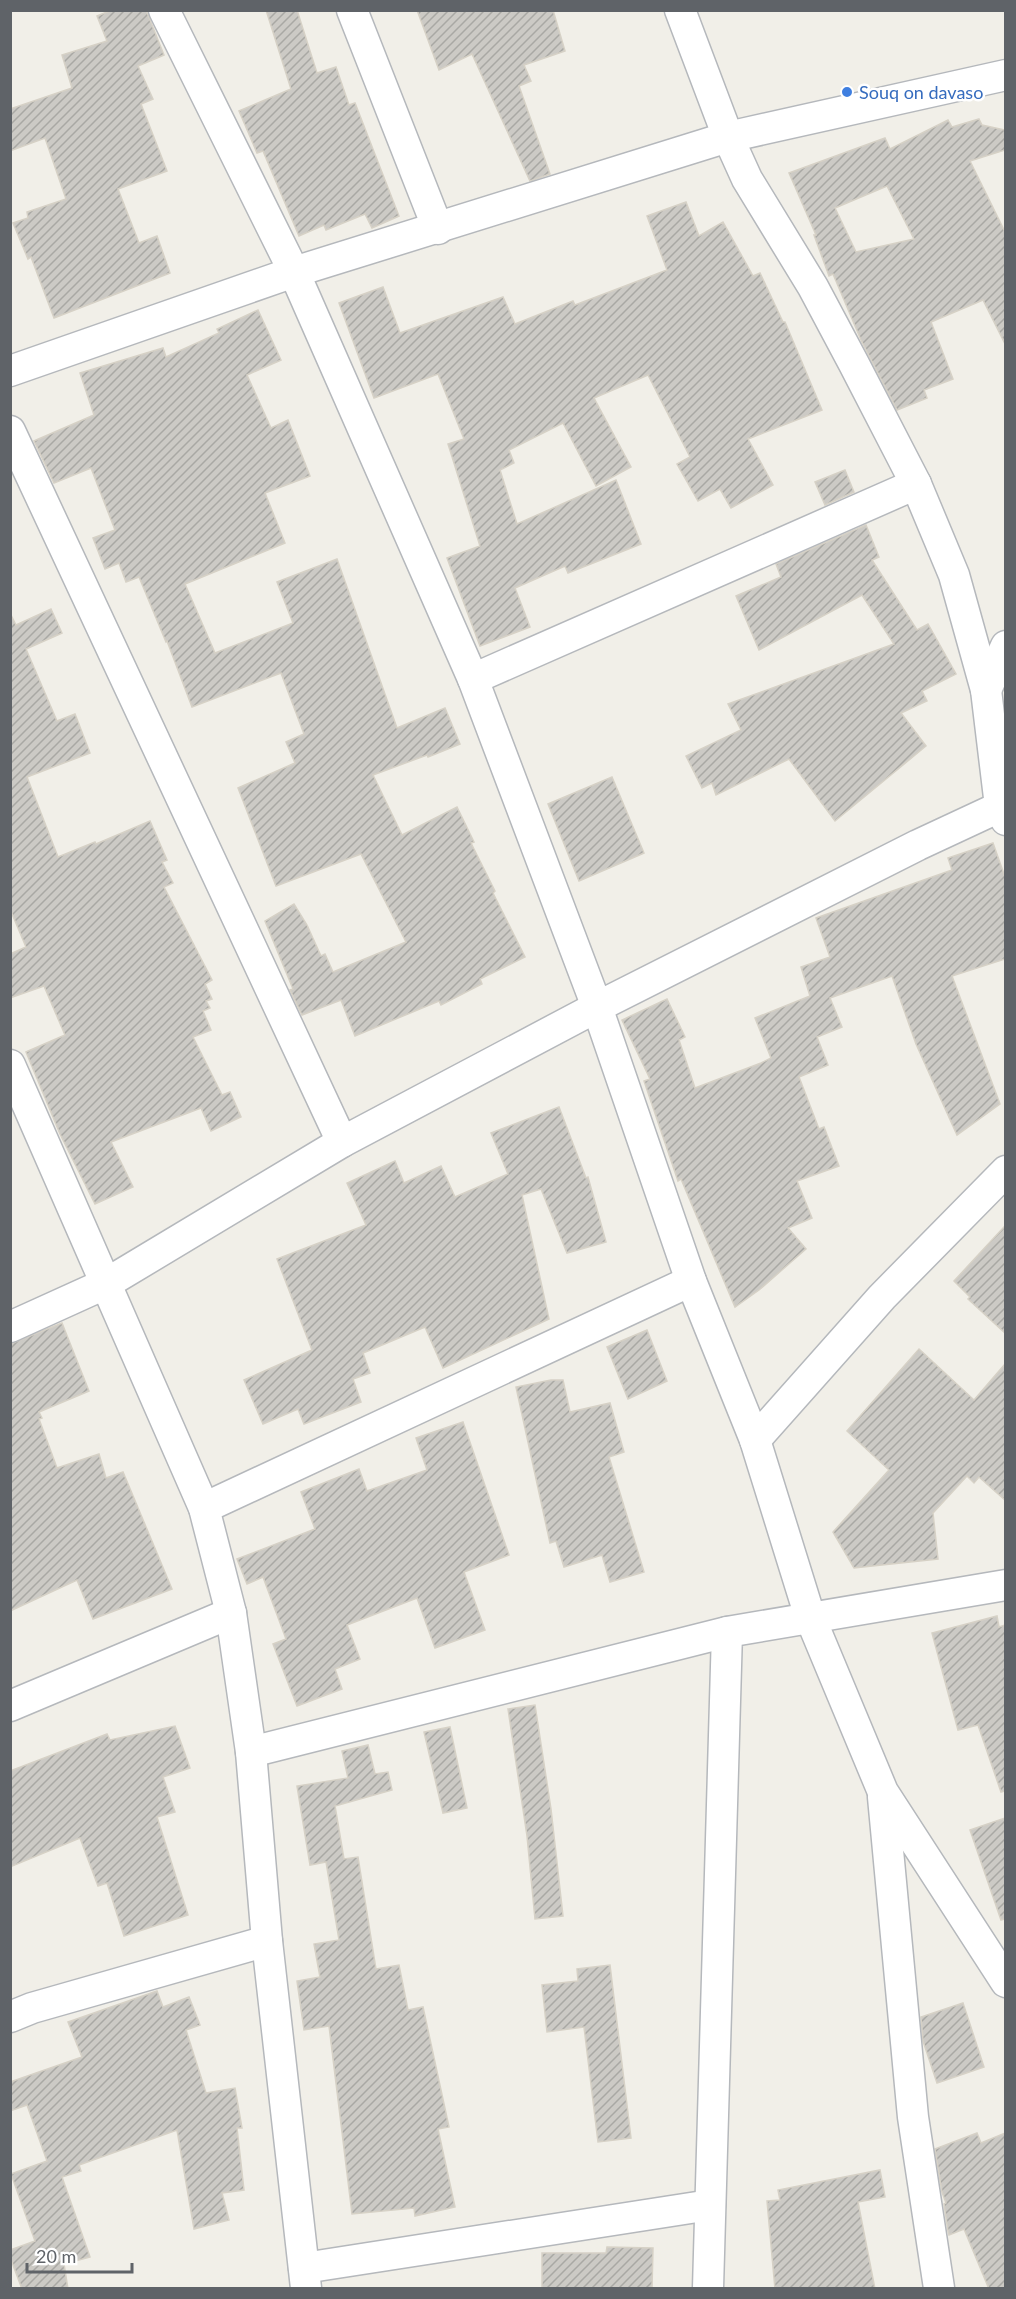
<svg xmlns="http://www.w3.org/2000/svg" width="1016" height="2299" font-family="Lato,sans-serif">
<defs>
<pattern id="building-hatch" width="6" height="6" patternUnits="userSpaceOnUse" patternTransform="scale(1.5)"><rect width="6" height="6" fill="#cccac5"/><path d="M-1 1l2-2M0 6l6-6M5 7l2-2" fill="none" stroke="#a9a8a4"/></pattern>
</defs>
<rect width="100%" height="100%" fill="#f1efe8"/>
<!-- building -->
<g fill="url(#building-hatch)" stroke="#d6d1c6" stroke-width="1.5" fill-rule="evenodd">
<path d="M112,10H146L164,55L138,66L153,99L141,104L167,171L118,189L139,243L157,236L170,273L54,318L31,257L28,259L13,223L28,218L27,212L66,199L45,138L10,151V109L72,88L62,55L107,41L97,16Z"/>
<path d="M266,10H297L317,73L336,67L349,105L355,103L399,216L372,228L365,214L326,230L324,225L299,236L263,151L257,153L239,111L291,89Z"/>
<path d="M417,10H553L565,51L524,65L531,81L519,86L550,174L530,181L472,54L439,70Z"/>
<path d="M979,119L982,125L1005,130V150L970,161L1005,232V344L983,300L931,322L953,379L924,390L927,398L897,410L861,340L833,274L829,276L814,235H816L789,173L885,138L890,149L948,120L952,127ZM887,186L914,239L856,252L835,208Z"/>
<path d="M686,202L699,236L723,222L753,276L760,273L783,322H785L822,410L748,439L773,485L731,508L720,489L698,501L677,464L690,457L648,375L594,398L631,467L596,486L563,423L509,450L514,463L500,470L517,524L616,480L641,544L568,573L565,566L515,588L530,627L480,646L447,558L480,546L448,444L464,439L438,374L374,398L339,303L383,287L400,333L503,297L515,324L573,301L575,305L667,270L647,216Z"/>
<path d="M258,310L281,360L247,375L271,428L288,420L310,476L265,493L285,543L185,584L215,653L293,623L277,582L337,559L397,728L445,708L460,744L428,757L427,755L373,775L402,835L457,807L474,842L471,843L495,891L493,893L525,957L480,979L482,984L441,1005L439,1001L355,1036L341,1000L302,1015L290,990L293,989L265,921L294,904L307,925L321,956L325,954L333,972L406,942L361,854L276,886L238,788L295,763L286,742L304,734L281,673L192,707L167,641L166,642L139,577L126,582L119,563L105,569L93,538L115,530L91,468L54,483L34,441L94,415L80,373L163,348L166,357L219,333L217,329Z"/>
<path d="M845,470L854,492L825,505L815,482Z"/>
<path d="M866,525L879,557L872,560L917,630L928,624L956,674L922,691L927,701L901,713L926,746L835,821L789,759L716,795L712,783L702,788L686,756L741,730L728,704L894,644L862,595L759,650L736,596L781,577L776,564Z"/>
<path d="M51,609L62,633L26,649L57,721L75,714L90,753L27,777L58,857L95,842L96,844L150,821L167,860L162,862L173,883L164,887L212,980L205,984L212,999L206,1001L210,1008L203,1011L211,1030L193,1037L222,1095L230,1092L241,1117L211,1131L201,1108L111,1142L133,1187L95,1204L60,1134L26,1052L65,1035L44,986L10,998V954L26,947L10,909V613L16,625Z"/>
<path d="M612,777L644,853L579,881L548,804Z"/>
<path d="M993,843L1005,877V959L952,976L1000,1104L957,1135L916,1044L892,976L830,998L842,1027L817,1037L828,1065L799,1077L819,1129L824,1127L839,1166L797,1181L812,1218L788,1228L806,1249L759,1290L735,1307L681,1179L678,1181L644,1081L650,1079L622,1020L667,999L685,1037L679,1040L695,1088L761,1063L771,1058L755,1018L810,996L801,967L830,957L816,918L952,870L948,858Z"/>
<path d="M559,1107L586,1178L588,1177L606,1242L567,1253L541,1189L522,1195L549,1319L443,1368L425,1327L363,1353L370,1373L353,1379L361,1402L304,1424L298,1409L263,1424L244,1380L312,1350L277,1259L366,1225L347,1183L395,1161L404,1183L441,1166L455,1197L508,1174L491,1133Z"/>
<path d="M1005,1226V1333L968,1299L970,1297L954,1281Z"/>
<path d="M62,1323L89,1391L39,1412L42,1418L39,1419L57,1468L99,1454L106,1478L123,1472L172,1589L93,1619L77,1580L10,1611V1344Z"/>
<path d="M647,1330L667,1381L628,1399L607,1347Z"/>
<path d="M919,1349L974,1400L1005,1364V1500L979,1477L974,1483L967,1476L933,1513L938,1559L854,1568L833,1532L889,1470L847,1431Z"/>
<path d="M551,1380H563L570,1412L610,1403L624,1452L609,1457L644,1572L610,1582L602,1555L564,1567L556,1541L550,1543L516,1387Z"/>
<path d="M463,1422L509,1555L464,1572L485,1630L435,1648L417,1598L347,1625L360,1659L335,1669L342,1689L297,1706L273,1644L286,1639L263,1577L247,1584L237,1559L315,1529L301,1492L359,1469L367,1491L427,1470L416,1438Z"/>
<path d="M997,1616L999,1627L1005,1625V1791L1001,1792L978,1725L958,1730L932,1633Z"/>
<path d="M535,1705L551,1809L563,1916L535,1919L527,1836L508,1709Z"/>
<path d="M175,1726L190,1768L163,1777L175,1812L157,1817L188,1915L124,1936L107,1883L98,1886L80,1838L10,1867V1771L107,1734L110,1740Z"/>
<path d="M450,1727L467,1808L443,1813L424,1732Z"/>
<path d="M368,1745L375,1774L388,1772L392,1790L335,1806L344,1859L358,1857L376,1969L399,1965L408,2010L423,2007L449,2127L438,2129L455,2207L415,2216L414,2208L352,2214L329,2026L304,2030L297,1981L320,1977L314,1944L339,1940L326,1862L310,1865L297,1786L348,1778L342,1751Z"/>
<path d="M1005,1818V1919L1001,1920L970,1830Z"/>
<path d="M610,1965L631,2138L598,2142L584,2027L547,2032L542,1985L578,1981L577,1969Z"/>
<path d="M157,1991L163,2007L189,1997L200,2025L186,2030L206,2093L235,2088L242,2128H237L244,2190L222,2193L229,2220L194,2229L177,2130L79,2165L81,2171L62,2177L90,2257L64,2264L68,2289H22L10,2257V2250L35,2241L11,2174L47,2161L27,2105L10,2111V2082L82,2057L68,2022Z"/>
<path d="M963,2003L984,2067L937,2083L923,2041L921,2017Z"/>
<path d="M977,2133L981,2143L1005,2133V2289H989L964,2229L949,2235L948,2231L944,2204L946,2203L942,2192L935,2149Z"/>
<path d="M880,2170L885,2197L858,2202L875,2289H775L767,2201L780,2200L778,2190Z"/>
<path d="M607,2247L653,2248L652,2289H542V2253H606Z"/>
</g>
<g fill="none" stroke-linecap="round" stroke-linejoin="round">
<defs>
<g id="street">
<path d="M164,10L294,272L473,679L597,1007L691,1281L755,1440L810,1617L883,1792L1006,1982"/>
<path d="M352,10L438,229"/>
<path d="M680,10L728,137L747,179L813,287L854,364L916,484L954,575L986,690L1000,806L1006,820"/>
<path d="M10,371L294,272L728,137L1006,75"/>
<path d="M10,431L342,1142"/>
<path d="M473,679L916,484"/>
<path d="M986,690L1006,646"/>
<path d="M10,1065L204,1508L231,1613L251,1752L267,1941L306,2288"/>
<path d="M10,1327L107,1283L342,1142L597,1007L918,845L1006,804"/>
<path d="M755,1440L882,1297L1006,1171"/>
<path d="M204,1508L691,1281"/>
<path d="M10,1706L231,1613"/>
<path d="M251,1752L727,1632"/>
<path d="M883,1797L913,2117L939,2288"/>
<path d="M10,2017L32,2008L267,1941"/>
<path d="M304,2268L710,2205"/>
<path d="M708,2288L727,1632L1006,1585"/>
</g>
</defs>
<!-- street casing -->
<use href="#street" stroke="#b5b8bc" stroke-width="33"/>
<!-- street -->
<use href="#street" stroke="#fff" stroke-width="30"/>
</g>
<!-- markers -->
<circle fill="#3f7fe0" stroke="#fff" stroke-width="2" cx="847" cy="92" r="6"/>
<g text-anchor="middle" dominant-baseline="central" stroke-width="5" stroke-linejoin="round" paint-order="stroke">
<!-- shop labels -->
<g font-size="18" fill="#366cbe" stroke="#fff" text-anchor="start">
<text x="859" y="92">Souq on davaso</text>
</g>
</g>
<!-- border -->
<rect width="1016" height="2299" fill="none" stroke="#5f6368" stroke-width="24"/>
<!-- scale -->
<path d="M27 2263v9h105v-9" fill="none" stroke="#5f6368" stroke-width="3"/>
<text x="36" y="2263" font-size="18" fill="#5f6368" stroke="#ffffff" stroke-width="4.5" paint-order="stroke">20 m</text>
</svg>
